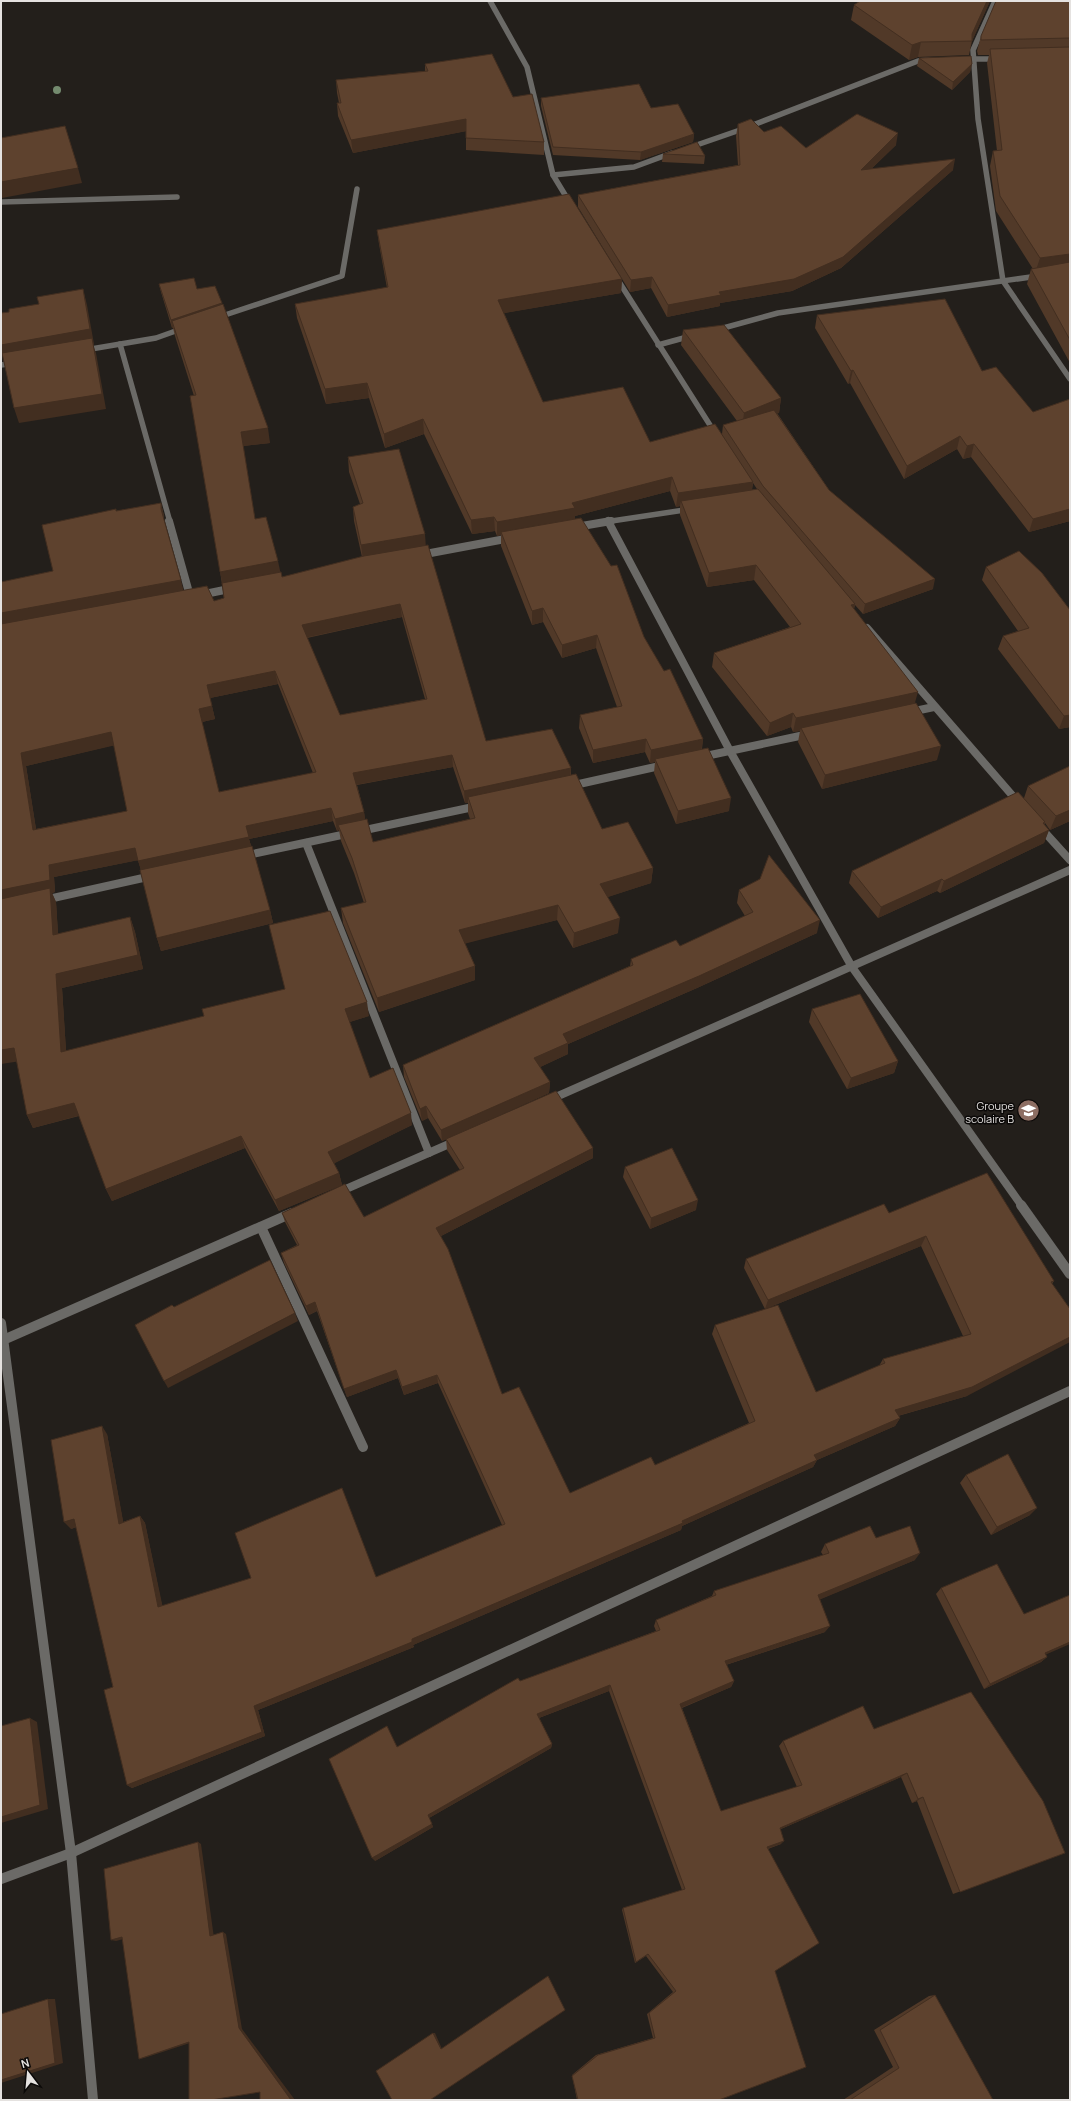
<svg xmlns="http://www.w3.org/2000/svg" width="1071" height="2101" font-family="Manrope,sans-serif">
<rect width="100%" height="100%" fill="#231f1b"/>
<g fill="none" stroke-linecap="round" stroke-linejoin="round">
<!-- minor-far2 -->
<g stroke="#6b6a67" stroke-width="5.5">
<path d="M490,1L527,67L553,175L570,203"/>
<path d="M995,1L973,50L978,119L1003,281L1070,379"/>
<path d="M962,59H999"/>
<path d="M688,148L740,130L918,61L929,60"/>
<path d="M553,175L634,167L672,153"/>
<path d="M1,202L177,197"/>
<path d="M616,277L715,433"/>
<path d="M216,318L342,276L357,189"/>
<path d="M716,330L778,313L1038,276"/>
<path d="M120,344L170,522"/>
<path d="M658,345L691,336"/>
<path d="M85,350L156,338L184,328"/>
<path d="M1,365L14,363"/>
<path d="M608,521L609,522"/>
<path d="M605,522L691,509"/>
</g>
<!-- minor-far1 -->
<g stroke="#6b6a67" stroke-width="8">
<path d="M169,521L190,596"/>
<path d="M608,521L730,751L852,967L1022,1206"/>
<path d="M576,527L611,521"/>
<path d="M420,555L511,538"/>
<path d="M200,595L234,588"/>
<path d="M867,628L1018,802"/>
<path d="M910,712L934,707"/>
<path d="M701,757L809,734"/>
<path d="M570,786L664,765"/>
<path d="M1040,827L1070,860"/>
<path d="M306,843L429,1153"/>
<path d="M243,856L478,806"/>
<path d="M44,900L152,876"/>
</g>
<!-- minor -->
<g stroke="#6b6a67" stroke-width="10">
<path d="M1021,1205L1070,1274"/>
<path d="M261,1227L363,1447"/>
<path d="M1,1323L71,1853L93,2100"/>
<path d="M1,1879L71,1853L1070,1391"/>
</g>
<!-- tertiary-far1 -->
<g stroke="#6b6a67" stroke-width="8">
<path d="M549,1100L1070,870"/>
<path d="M339,1192L456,1141"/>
</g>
<!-- tertiary -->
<path stroke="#6b6a67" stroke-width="10" d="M1,1341L292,1213"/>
</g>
<!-- trees -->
<circle fill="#748b6f" cx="57" cy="90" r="4"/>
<!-- wall -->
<g fill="#513928" fill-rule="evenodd">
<path d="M860,1H990L972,41L969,55L918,57L909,60L851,20L854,5Z"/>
<path d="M1070,1V363L1027,284L1031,269H1033L996,211L990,166L993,151H997L987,63L989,55H978L977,51L981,36Z"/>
<path d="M919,58L972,64L970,72L952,90L917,66Z"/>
<path d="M425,64L513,97L544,142V155L466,150V131L353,153L338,116L337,103H339L337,93L336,80L425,71Z"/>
<path d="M541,98L651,108L694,134L693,142L640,160L553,155L541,106Z"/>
<path d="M738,124L764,132L806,148L896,145L872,168L953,170L841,268L792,291L720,303V306L667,317L651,288L630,292L578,207V195L738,165L736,136Z"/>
<path d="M663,154L705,156L704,164L662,162Z"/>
<path d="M377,230L622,279L621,293L504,313L543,402L650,442L722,434L723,425L737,421L681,345L683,330L781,398L779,413H777L829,490L933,589L863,614L855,605L854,609L914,703L937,760L822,789L798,742L800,731L793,732L791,727L767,736L712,667L714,653L790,627L754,580L707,587L680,515V506L676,507L670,491L575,516V519L644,637L703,739L702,749L729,811L676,824L654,773L655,762L650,763L645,752L593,763L579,728L580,715L617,707L596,648L562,658L543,622L532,625L501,546V535L497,536L495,531L472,534L424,434L385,448L369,398L326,404L297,318L295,304L387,288L379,244ZM753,483L757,489L752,490Z"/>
<path d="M159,284L197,289L222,305L270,443L243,446L255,519L282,577L362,557L354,521L353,507L360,504L349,472L348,457L425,534V545L486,741L571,768V775L602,829L653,868L651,883L607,897L618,933L573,948L557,920L465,943L475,966V980L379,1012L343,923L341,908L364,903L354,873L341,841L339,830L337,831L333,821L249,839L270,910L273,923L161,951L157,938L141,870L138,860L54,877L55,892L52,893L56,902L58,934L130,917L135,932L143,969L62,988L66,1051L369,1016L349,1022L370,1078L412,1125L334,1163L339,1173L342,1185L279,1211L245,1148L112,1201L106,1189L79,1116L33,1128L27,1115L1,582L53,571L116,511L161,503L164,516V521L183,590L214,601L224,598L194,396L175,336L173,328H172L161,292ZM402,617L425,699L340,715L307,638ZM278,684L313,773L219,792L202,722L215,719L210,698ZM114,745L127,811L36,829L26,766ZM453,767L465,803H468V813L470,819L373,842L365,820L364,812L357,785Z"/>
<path d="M817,315L982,371L1033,412L1070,521L1029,532L971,457L963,459L957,449L904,479L850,383L848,384L815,328Z"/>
<path d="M986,567L1070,610V727L1059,729L998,649L1003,636L1018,631L982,580Z"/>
<path d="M1028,786L1070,821L1050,830L1045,823L1044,825L1049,830L1044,843L940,893L937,891L878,918L849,883L852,871L1024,798Z"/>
<path d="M739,890L817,933L697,988L568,1044V1054L540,1067L550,1082L549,1093L442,1141L428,1118L422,1121L404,1077L403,1065L630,966L631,959L680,946L745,916L737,903Z"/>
<path d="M812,1009L898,1061L894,1073L847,1089L809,1022Z"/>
<path d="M446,1139L593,1158L441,1236L502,1394L570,1493L655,1465L749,1423L712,1334L715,1325L816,1392L879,1366L883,1359L963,1336L921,1246L765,1309L744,1268L746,1259L889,1213L1054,1281L967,1396L898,1416L900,1418L895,1426L817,1460L813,1467L682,1526L681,1530L413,1645L414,1647L258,1710L265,1736L132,1788L127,1785L113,1687L76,1527L71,1529L107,1434L123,1522L140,1516L145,1523L162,1606L376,1577L502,1525L438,1383L404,1395L398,1378L347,1397L317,1311L309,1315L284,1263L281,1253L297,1245L285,1222L282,1213L364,1217L460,1170L447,1150Z"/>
<path d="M625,1167L696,1210L650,1229L623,1177Z"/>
<path d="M966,1475L1030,1515L991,1535L960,1483Z"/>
<path d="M876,1538L915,1560L820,1599L825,1632L726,1665L734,1681L731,1687L682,1708L721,1811L797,1787L779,1746L783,1741L874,1729L1065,1853L953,1894L917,1801L912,1803L901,1777L781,1829V1844L768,1849L775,1971L719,2100H577L572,2075L596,2055L653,2038L647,2014L673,1992L646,1956L635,1963L622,1910L623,1908L682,1890L609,1691L539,1718L552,1744L551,1748L429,1818L433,1827L375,1861L397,1747L520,1681L656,1631L654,1626L656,1620L712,1596L714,1591L823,1555L821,1552L825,1544Z"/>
<path d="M941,1588L1046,1655L1047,1657L1041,1662L984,1689L936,1594Z"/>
<path d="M935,1995L993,2100H843L893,2067L874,2030L929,1996Z"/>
</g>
<!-- shaded-wall -->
<g fill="#422e20">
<path d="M987,1H990L972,41V34Z"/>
<path d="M921,42L918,57L909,60L912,45Z"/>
<path d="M972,64L970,72L952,90L953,82Z"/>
<path d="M466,119L467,131L353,153L351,140Z"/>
<path d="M898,133L896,145L859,181L861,170Z"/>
<path d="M694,134L693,142L640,160L641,152Z"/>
<path d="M955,159L953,170L841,268L792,291L720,303V306L667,317L668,305Z"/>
<path d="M78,168L82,183L2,198L1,195V182Z"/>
<path d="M1070,254V266L1035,273L1040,258Z"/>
<path d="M652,277L651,288L630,292L631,280Z"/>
<path d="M622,279L621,293L499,314L498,300Z"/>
<path d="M83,289L87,305L94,344L93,345L96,353L106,409L19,423L14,408L4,360L1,349V345Z"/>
<path d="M222,303L223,311L172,321L173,328H172L171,320Z"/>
<path d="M853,370L850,383L848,384L851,371Z"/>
<path d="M367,383L369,398L326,404L325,389Z"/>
<path d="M781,398L779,413L742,428L744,413Z"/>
<path d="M423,419L424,434L385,448L384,434Z"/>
<path d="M268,428L270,443L243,446L257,533L241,432Z"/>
<path d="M960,436L957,449L904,479L907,466Z"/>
<path d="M974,444L971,457L963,459L967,446Z"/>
<path d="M672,477L670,491L575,516V522L501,532V535L497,536V522L572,503Z"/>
<path d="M753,482L751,496L681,501L680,506L676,507L678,493Z"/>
<path d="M161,503L164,516V522L161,509Z"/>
<path d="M1070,509V521L1029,532L1033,519Z"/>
<path d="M494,517L495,531L472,534L471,520Z"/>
<path d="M425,534L426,548L363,560L361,545Z"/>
<path d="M278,561L281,575L223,586L220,572Z"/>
<path d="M756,565L754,580L707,587L709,573Z"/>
<path d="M935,579L933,589L863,614L865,604Z"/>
<path d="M181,580L184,593L1,628V613Z"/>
<path d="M400,604L402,617L304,638L302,625Z"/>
<path d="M855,604L852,618L851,605Z"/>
<path d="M543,608V622L532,625V611Z"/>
<path d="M597,635L596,648L562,658V645Z"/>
<path d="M275,671L278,684L210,698L207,685Z"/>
<path d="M918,692L914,706L801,728L800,731L793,732L796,718Z"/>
<path d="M212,706L215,719L202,722L199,709Z"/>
<path d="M793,713L791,727L767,736L770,723Z"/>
<path d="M1070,715V727L1059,729L1064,716Z"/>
<path d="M111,732L116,745L26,766L38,842L33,830L21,753Z"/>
<path d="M646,739L645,752L593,763V750Z"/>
<path d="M703,739L701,752L655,759V762L650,763L651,750Z"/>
<path d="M941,746L937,760L822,789L825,775Z"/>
<path d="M452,755L453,767L355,785L353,773Z"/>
<path d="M571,768L570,780L468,797V803H465L464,791Z"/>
<path d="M731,798L729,811L676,824L678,811Z"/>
<path d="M331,808L333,821L249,839L252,849L142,873L138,861L246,826Z"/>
<path d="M1070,810V821L1050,830L1056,816Z"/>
<path d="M364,812L366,825H338L339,830L337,831L335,819Z"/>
<path d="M1049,830L1044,843L940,893L944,881Z"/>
<path d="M135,848L139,860L54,877L55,892L52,893L56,902L59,949L1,904V890L49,865Z"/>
<path d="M653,868L651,883L599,900L600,884Z"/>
<path d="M942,879L937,891L878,918L881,907Z"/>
<path d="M558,905L557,920L460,945L459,930Z"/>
<path d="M270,910L273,923L161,951L157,938Z"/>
<path d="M130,917L135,932L143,969L62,988L67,1066L61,1052L56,974Z"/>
<path d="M620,918L618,933L573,948L574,933Z"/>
<path d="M820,920L817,933L697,988L568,1044V1054L534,1070V1058L563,1034Z"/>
<path d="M475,966V980L379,1012L377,998Z"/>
<path d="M367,1002L369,1016L347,1023L345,1009Z"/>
<path d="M14,1048L21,1061L1,1064V1050Z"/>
<path d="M898,1061L894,1073L847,1089L851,1078Z"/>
<path d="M550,1082L549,1093L442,1141L441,1130Z"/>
<path d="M74,1103L81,1115L33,1128L27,1115Z"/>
<path d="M426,1106L428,1118L422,1121L420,1109Z"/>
<path d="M411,1113L412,1125L331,1165L328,1152Z"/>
<path d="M241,1136L245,1148L112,1201L106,1189Z"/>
<path d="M593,1148V1158L437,1238L436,1228Z"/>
<path d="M339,1173L342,1185L279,1211L275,1200Z"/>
<path d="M698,1200L696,1210L650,1229L651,1218Z"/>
<path d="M926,1236L921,1246L765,1309L768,1300Z"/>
<path d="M315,1302L317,1311L309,1315L306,1306Z"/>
<path d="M295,1313L298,1321L168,1388L164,1381Z"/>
<path d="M1070,1337V1342L967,1396L890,1418L895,1410Z"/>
<path d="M396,1370L398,1378L347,1397L344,1389Z"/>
<path d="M437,1375L438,1383L404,1395L402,1387Z"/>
<path d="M900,1418L895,1426L817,1460L813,1467L682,1526L681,1530L413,1645L414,1647L258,1710L265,1736L132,1788L127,1785L254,1706L412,1639L682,1521L814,1455Z"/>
<path d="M102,1426L107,1434L125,1531L119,1524Z"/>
<path d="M1037,1508L1030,1515L991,1535L997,1527Z"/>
<path d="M140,1516L145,1523L164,1613L158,1607Z"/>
<path d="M74,1519L80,1526L71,1529L64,1522Z"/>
<path d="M920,1553L915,1560L814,1602L818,1595Z"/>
<path d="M830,1626L825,1632L722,1666L725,1661Z"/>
<path d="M1070,1642V1644L1038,1658L1045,1653Z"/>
<path d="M1047,1657L1041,1662L984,1689L990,1684Z"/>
<path d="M734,1681L731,1687L678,1709L680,1704Z"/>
<path d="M610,1685L609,1691L536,1719L537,1714Z"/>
<path d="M30,1718L37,1722L48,1809L1,1823V1817Z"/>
<path d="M552,1744L551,1748L429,1818L428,1815Z"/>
<path d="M907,1773L901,1777L776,1831L780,1828Z"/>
<path d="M923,1797L917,1801L912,1803L918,1799Z"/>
<path d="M432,1824L433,1827L375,1861L372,1858Z"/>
<path d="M784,1841L781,1844L763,1850L767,1847Z"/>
<path d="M198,1842L201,1844L214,1938L210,1936Z"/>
<path d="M223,1932L226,1934L242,2029L295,2100H291L239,2028Z"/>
<path d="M122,1937L127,1938L116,1941L111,1940Z"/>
<path d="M48,1999H55L63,2063L1,2083V2080Z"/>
<path d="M433,2033H435L442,2049H441Z"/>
<path d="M189,2042H193L144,2058L139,2059Z"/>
</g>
<!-- building -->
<g fill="#5e422e" stroke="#422e20" fill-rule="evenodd">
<path d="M860,1H987L972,34V41L921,42L912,45L854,5Z"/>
<path d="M996,1H1070V38L981,40V36Z"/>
<path d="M1070,47V254L1040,258L1000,196L993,151L1002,150L990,49Z"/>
<path d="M492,54L513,97L532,94L544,142L466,138V119L351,140L337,103H341L336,80L428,71L425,64Z"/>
<path d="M971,56L972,64L953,82L919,58Z"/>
<path d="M639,84L651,108L678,104L694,134L641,152L553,147L541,98Z"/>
<path d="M857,114L898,133L861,170L955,159L843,257L794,279L719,292L721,295L668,305L652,277L631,280L578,195L740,165L738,124L751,119L764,132L781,126L806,148Z"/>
<path d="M65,126L78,168L1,182V138Z"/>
<path d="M697,142L705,156L663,154Z"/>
<path d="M569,194L622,279L498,300L543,402L623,387L650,442L715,424L753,482L678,493L672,477L572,503L575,508L497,522L494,517L471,520L423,419L384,434L367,383L325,389L295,304L388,287L377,230Z"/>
<path d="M1070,262V340L1031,269Z"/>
<path d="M194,278L197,289L215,286L222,303L171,320L159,284Z"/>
<path d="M83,289L90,329L1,345V313L9,312V309L39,304L37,297Z"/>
<path d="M945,299L982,371L996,367L1033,412L1070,399V509L1033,519L974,444L967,446L960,436L907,466L853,370L851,371L817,315Z"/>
<path d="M223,304L268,428L241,432L255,519L266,517L278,561L220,572L190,396L196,395L172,321Z"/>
<path d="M724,325L781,398L744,413L683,330Z"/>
<path d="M92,338L102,394L14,408L2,353Z"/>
<path d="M774,410L829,490L935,579L865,604L763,486L723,425Z"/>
<path d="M399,449L425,534L361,545L353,507L363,503L348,457Z"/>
<path d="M758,489L855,604L851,605L918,692L796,718L793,713L770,723L714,653L801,624L756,565L709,573L681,501Z"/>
<path d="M161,503V509L181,580L1,613V582L53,571L42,525L116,509V511Z"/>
<path d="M581,518L611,566L617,565L644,637L664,671L670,669L703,739L651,750L646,739L593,750L580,715L622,706L597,635L562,645L543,608L532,611L501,532Z"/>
<path d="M428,545L486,741L552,729L571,768L464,791L452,755L353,773L364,812L335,819L331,808L246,826L249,837L138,861L135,848L49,865L50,880L1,890V624L207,586L214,601L224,598L222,583L281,572L282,577L364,556ZM400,604L427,699L340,715L302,625ZM275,671L316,772L219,792L199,709L212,706L207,685ZM111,732L127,811L33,830L21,753Z"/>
<path d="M1019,551L1042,573L1070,610V715L1064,716L1003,636L1029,628L986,567Z"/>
<path d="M916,703L941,746L825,775L801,728Z"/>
<path d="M708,748L731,798L678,811L655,759Z"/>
<path d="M1070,766V810L1056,816L1028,786Z"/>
<path d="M576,774L602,829L628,822L653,868L600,884L620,918L574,933L558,905L459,930L475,966L377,998L341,908L366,902L352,858L338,825L367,819L373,842L475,818L468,797Z"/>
<path d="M1018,792L1045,822L1043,823L1049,830L944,881L942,879L881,907L852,871Z"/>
<path d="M252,846L270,910L157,938L140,870Z"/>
<path d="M769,855L820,920L699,976L563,1034L568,1043L534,1058L550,1082L441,1130L426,1106L420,1109L403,1065L633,965L631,959L676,940L680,946L753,912L739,890L760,879Z"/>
<path d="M50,888L53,935L130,917L138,955L56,974L61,1052L204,1016L202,1009L285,989L269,925L330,911L367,1002L345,1009L370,1078L393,1068L411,1113L328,1152L339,1173L275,1200L241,1136L106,1189L74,1103L27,1115L14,1048L1,1050V899Z"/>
<path d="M860,994L898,1061L851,1078L812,1009Z"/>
<path d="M556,1091L593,1148L436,1228L448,1249L502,1394L519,1387L570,1493L651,1457L655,1465L755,1421L715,1325L778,1305L816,1392L885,1363L883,1359L971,1334L926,1236L768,1300L746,1259L884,1204L889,1213L987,1173L1054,1281L1051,1282L1070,1309V1337L972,1387L895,1410L900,1418L814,1455L817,1460L682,1521L683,1523L412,1639V1642L254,1706L262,1732L127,1785L104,1690L113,1687L74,1519L64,1522L51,1440L102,1426L119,1524L140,1516L158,1607L251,1578L235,1533L342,1488L376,1577L505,1524L437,1375L402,1387L396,1370L344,1389L315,1302L306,1306L281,1253L299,1245L282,1213L345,1184L364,1217L464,1168L446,1139Z"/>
<path d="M672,1148L698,1200L651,1218L625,1167Z"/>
<path d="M270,1260L295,1313L164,1381L135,1325L172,1305L174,1307Z"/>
<path d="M1008,1454L1037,1508L997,1527L966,1475Z"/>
<path d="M870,1526L876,1538L910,1526L920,1553L818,1595L830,1626L725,1661L734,1681L680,1704L721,1811L802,1785L783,1741L863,1706L874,1729L971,1692L1043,1801L1065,1853L960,1892L923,1797L918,1799L907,1773L780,1828L784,1841L767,1847L819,1943L775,1971L806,2067L719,2100H578L572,2076L598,2055L655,2038L649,2013L676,1991L648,1954L636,1962L623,1908L685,1889L610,1685L537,1714L552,1744L428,1815L432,1824L372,1858L329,1759L387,1726L397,1747L518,1678L520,1681L660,1630L656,1620L716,1595L714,1591L829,1553L825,1544Z"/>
<path d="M997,1564L1024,1614L1070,1595V1642L1045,1653L1047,1657L990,1684L941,1588Z"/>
<path d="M30,1718L40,1805L1,1817V1726Z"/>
<path d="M198,1842L210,1936L223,1932L239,2028L291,2100H260V2092L211,2100H189V2042L139,2059L122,1937L111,1940L104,1869Z"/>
<path d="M548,1976L565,2010L430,2100H392L376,2071L433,2033L441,2049Z"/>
<path d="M935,1995L993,2100H850L899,2068L880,2030Z"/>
<path d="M48,1999L55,2063L1,2080V2014Z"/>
</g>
<!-- icons -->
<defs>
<symbol id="school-disc" viewBox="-11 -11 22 22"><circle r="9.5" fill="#8d6e63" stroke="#0b0908"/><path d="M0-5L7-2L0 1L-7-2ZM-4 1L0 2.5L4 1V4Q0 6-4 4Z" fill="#fff"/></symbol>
</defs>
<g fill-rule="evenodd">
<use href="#school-disc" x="1016" y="1098" width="25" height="25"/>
</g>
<g text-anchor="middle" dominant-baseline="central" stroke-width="3" stroke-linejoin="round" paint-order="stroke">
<!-- poi labels -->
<g font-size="11" fill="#e5e2e0" stroke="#0b0908" text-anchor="end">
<text x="1014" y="1105">Groupe<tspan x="1014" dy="13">scolaire B</tspan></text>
</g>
</g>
<!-- border -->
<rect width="1071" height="2101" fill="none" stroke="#e5e2e0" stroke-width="4"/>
<!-- north arrow -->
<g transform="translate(28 2073) rotate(344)" stroke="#0b0908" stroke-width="3" paint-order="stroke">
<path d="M0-3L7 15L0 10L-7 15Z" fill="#e5e2e0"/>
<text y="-6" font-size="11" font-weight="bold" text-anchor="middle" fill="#e5e2e0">N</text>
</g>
</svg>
